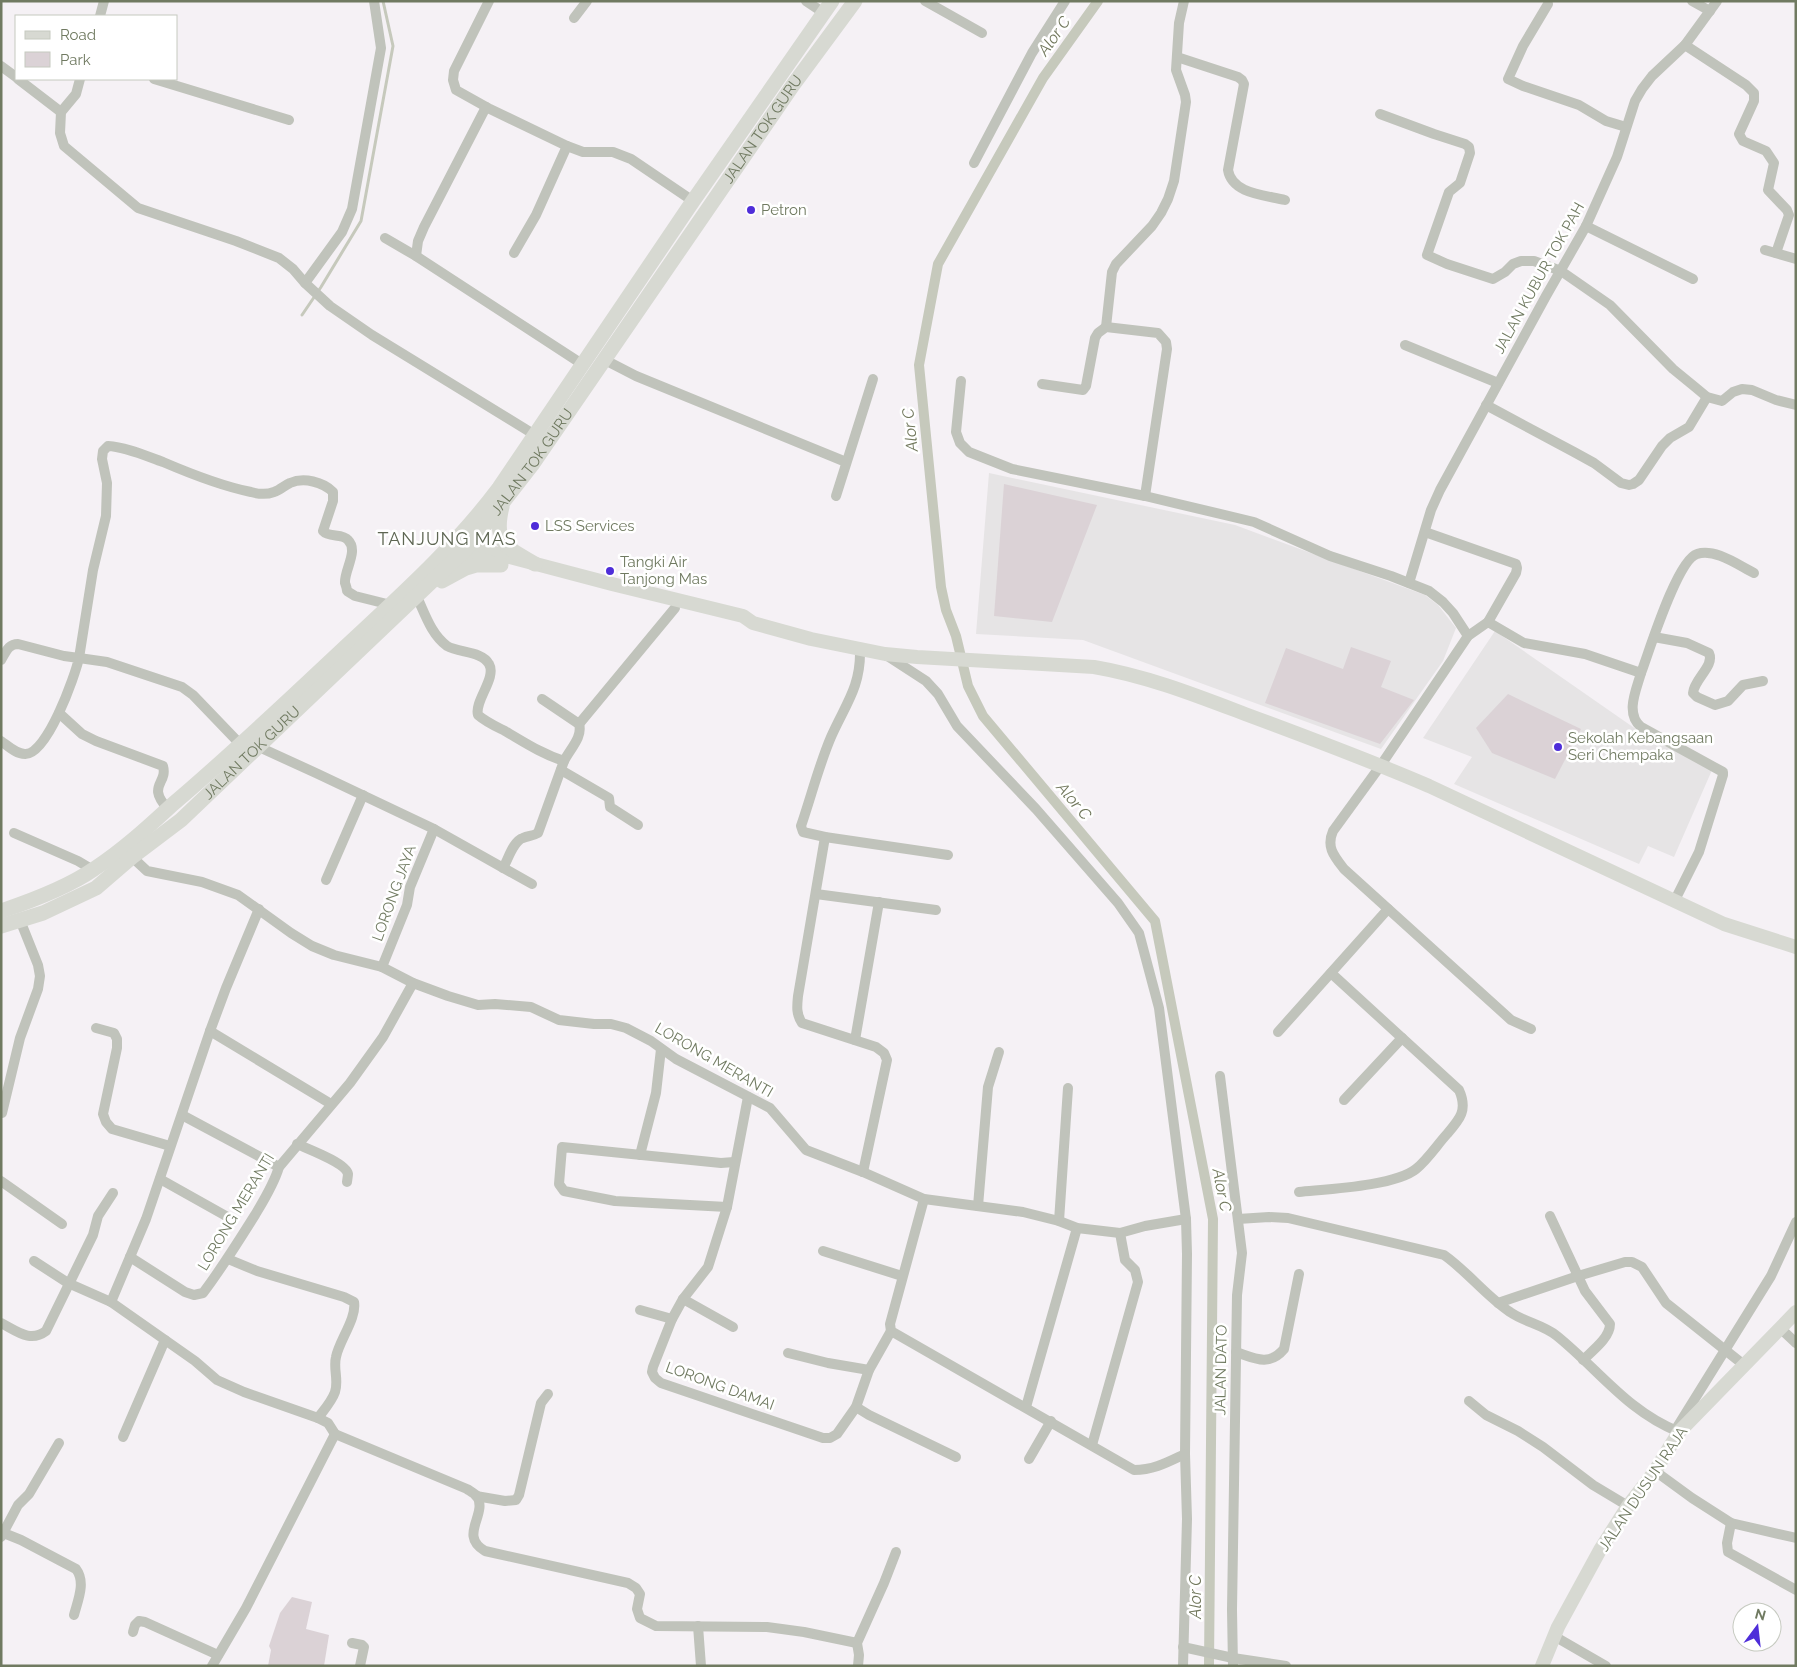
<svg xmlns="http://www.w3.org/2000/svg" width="1797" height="1667" font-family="Raleway,sans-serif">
<rect width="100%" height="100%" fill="#f5f1f5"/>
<!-- built -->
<g fill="#e6e4e5">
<path d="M989,473L1235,525L1425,595L1438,605L1456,628L1443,661L1381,749L1083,640L976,634Z"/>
<path d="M1495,631L1643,734L1712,770L1674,857L1648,846L1639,864L1454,784L1472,757L1423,738Z"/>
</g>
<!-- green -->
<g fill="#dbd2d6">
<path d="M1004,484L1097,505L1052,622L994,616Z"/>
<path d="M1351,647L1391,661L1381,687L1414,700L1380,744L1265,703L1286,648L1343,669Z"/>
<path d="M1508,694L1581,729L1555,779L1492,753L1476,728Z"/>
<path d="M292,1597L312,1602L306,1629L329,1635L324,1666H268L271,1650L269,1646L280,1613Z"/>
</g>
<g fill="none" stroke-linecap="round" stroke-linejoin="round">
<!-- stream -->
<path stroke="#c6c9bc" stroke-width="3" d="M302,315L321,287L361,221L393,46L383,1"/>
<!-- canal -->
<path stroke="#c6c9bc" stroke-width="10" d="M1098,1L1043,78L938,264L919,365L941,587L946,610L956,636L968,686L983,716L1155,921L1213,1219L1209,1666"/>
<!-- minor -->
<g stroke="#c0c3bb" stroke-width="10">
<path d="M489,1L454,71L453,80L456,90L490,109L567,146L583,152H613L631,159L693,201"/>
<path d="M806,1L824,13"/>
<path d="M925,1L982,33"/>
<path d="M1692,1L1710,11"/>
<path d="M1548,4L1523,46L1508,79L1523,86L1579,105L1606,121L1626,127"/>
<path d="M100,16L104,1"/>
<path d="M574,18L587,1"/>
<path d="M1685,45L1746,85L1754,93V101L1739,134L1743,141L1766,151L1774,163L1768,190L1787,210L1789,215L1776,253"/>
<path d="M1177,57L1238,77L1242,80L1244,84L1228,170C1232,194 1265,195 1285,200"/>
<path d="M1,66L16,77"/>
<path d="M18,79L61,112"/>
<path d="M80,79L76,94L61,112L60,133L64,146L138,208L236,241L279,258L293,269L305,283L330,306L372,335L535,435"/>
<path d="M154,79L289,120"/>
<path d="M1380,114L1434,134L1465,144L1469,147L1470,153L1460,183L1449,192L1427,255L1447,264L1493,279L1505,272L1513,264L1521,261H1534L1561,271L1610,305L1673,369L1695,387L1707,397L1722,401L1733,392L1742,389L1752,390L1776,400L1796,405"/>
<path d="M974,163L1032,53L1065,1"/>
<path d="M1586,226L1693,279"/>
<path d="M385,238L416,256L582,364"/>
<path d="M1765,250L1796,259"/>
<path d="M514,253L536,215L567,146"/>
<path d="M416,256L418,241L424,227L486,107"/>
<path d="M305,283L342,232L352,209L381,48L374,1"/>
<path d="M1106,327L1112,272L1116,264L1152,226L1161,213L1168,199L1174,181L1186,102L1185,95L1176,70L1179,23L1184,1"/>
<path d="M1405,345L1498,383"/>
<path d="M605,360L636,376L846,462"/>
<path d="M961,381L956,432L960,443L969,452L1012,469L1145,496L1254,522L1330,556L1391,576L1429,591L1443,602L1453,613L1468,636"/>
<path d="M1042,384L1083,390L1086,386L1095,338L1098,333L1106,327L1158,333L1166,342L1167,349L1145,496"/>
<path d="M1486,405L1574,452L1594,463L1621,483L1629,485L1633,484L1639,480L1662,446L1670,438L1689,427L1707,397"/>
<path d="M836,496L873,379"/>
<path d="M1425,532L1516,564L1517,568L1516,573L1488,622"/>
<path d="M1409,583L1431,510L1440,490L1546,296L1586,226L1617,157L1635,101L1642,89L1652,76L1685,45L1717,1"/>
<path d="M417,597C425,614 431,634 447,646C459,653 482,651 489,664C497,678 474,701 478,715C486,722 495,726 505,731C524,742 542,754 564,761C570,749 583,737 579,724L542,699"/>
<path d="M1654,637L1687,643L1709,653C1715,666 1694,679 1693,693L1697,697L1715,705L1728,701L1743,685L1763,681"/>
<path d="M860,650C861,687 845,705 831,737C819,765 811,797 801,826L803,832L825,837L948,855"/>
<path d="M886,655L926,681L938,694L957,726L1036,809L1118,903L1139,933L1159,1008L1186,1219L1187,1254L1185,1454L1187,1519L1183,1666"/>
<path d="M1,660C6,652 8,644 18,644L64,656L79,658C75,676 47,755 25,754C16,754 8,746 1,741"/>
<path d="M1641,673C1649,652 1677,560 1697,554C1715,548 1738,565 1754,573"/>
<path d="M59,713L82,734L96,741L163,766C168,784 146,785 168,809"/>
<path d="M579,724L675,608"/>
<path d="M241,745L193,695L182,687L107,662L79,658L93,570L106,516L107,483L102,459L103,451L108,446C126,447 146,456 163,462C191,474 221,486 251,492C258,494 266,495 274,492C280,490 285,485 290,483C304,477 323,482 333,492V501L323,531C329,538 342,533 348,540C359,551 344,570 345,583C346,586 347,588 347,591L355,596L391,605"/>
<path d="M259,747L318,774L434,829L532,884"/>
<path d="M561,770L609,798L610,807L638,825"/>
<path d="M14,833L78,861L93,870"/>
<path d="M825,837L798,996C797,1006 796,1014 802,1023L876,1047L884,1053L887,1060L863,1172"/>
<path d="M132,857L147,871L202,882L238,895L291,933L312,946L334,955L382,967L413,983L448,996L478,1005L495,1004L531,1007L559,1020L594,1024H611L626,1028L651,1041L676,1059L770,1108L806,1150L863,1172L924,1199L1023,1212L1059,1221L1077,1228L1120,1233L1145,1226L1186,1219"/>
<path d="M503,868C508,860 513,841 523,838C529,835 531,837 538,833L564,761"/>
<path d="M326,880L363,795"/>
<path d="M816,894L936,910"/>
<path d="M382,967L407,905L410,887L434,829"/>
<path d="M96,1028L114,1033L117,1039V1048L103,1114L106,1122L112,1129L170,1146"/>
<path d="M1531,1029L1511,1020L1344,869C1334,856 1326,847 1333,831L1381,765L1468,636L1488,622L1524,643L1585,654L1641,673C1636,691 1625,713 1641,727L1723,772V775L1699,852L1674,902"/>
<path d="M210,1031L331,1104"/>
<path d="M1278,1032L1388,909"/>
<path d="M855,1040L879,902"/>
<path d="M1220,1076L1242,1253L1237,1295L1232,1610L1233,1666"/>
<path d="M748,1097L727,1207L708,1267L683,1299L672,1319L653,1367L652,1372L655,1378L661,1383L823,1438H830L837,1434L856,1407L869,1370L891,1331"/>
<path d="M1344,1100L1402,1038"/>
<path d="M2,1113L20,1038L38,989L40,976L38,965L20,920"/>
<path d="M182,1115L279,1167"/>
<path d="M297,1144C308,1149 346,1163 348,1174C348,1176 347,1181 347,1182"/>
<path d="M640,1155L656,1093L661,1049"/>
<path d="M160,1179L226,1216"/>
<path d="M1,1181L62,1224"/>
<path d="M1299,1192C1328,1189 1395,1186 1416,1169C1428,1159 1437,1145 1447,1134C1460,1119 1468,1110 1459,1090L1331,973"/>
<path d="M924,1199L890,1324L891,1331L1134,1470C1154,1470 1168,1462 1185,1454"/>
<path d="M978,1206L988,1087L999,1052"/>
<path d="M727,1207L615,1201L564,1191L559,1184L562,1147L721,1163L734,1162"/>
<path d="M1550,1216L1585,1291L1610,1324C1610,1338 1592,1351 1583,1360"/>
<path d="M1238,1219L1269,1217L1288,1218L1444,1255C1468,1272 1486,1296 1510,1312C1524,1322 1544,1325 1557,1336C1599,1370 1627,1411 1679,1432"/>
<path d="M1059,1221L1068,1088"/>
<path d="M823,1251L902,1276"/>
<path d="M130,1257L185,1292L194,1295L203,1293C222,1268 238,1242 255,1215C264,1200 274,1184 279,1167L350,1083L383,1037L413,983"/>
<path d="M228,1259L257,1271L344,1297L354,1302C357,1318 339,1341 336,1357C333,1369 339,1380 335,1392C332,1401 324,1410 318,1418"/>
<path d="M34,1261L68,1283L111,1302L195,1361L217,1380L244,1392L318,1418L328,1423L335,1434L467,1489C470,1491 475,1494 477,1496C488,1515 458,1535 485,1551L628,1583L636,1588L640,1594L637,1609L640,1618L656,1626L767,1627L804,1632L857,1643"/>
<path d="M683,1299L733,1327"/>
<path d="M111,1302L146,1219L210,1031L226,988L259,909"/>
<path d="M1498,1303L1578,1276L1625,1262H1632L1642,1267L1666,1303L1744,1365"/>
<path d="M640,1310L672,1319"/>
<path d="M1,1323C17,1331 30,1343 46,1331L93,1235L98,1216L113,1193"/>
<path d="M1780,1328L1796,1343"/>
<path d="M1236,1352C1254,1358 1269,1367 1284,1349L1299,1274"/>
<path d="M788,1353L828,1363L869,1370"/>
<path d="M1469,1401L1486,1415L1518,1431L1543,1447L1593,1485L1628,1506"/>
<path d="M856,1407L869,1415L956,1457"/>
<path d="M1026,1407L1077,1228"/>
<path d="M1676,1429L1771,1276L1796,1222"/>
<path d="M123,1437L165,1340"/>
<path d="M1092,1445L1138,1282L1135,1270L1125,1260L1120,1233"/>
<path d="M1029,1459L1051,1421"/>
<path d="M1655,1471L1692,1498L1731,1523L1796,1538"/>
<path d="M476,1496L505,1501L516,1500L519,1495L541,1403L548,1394"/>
<path d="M1731,1523L1727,1543L1728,1552L1796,1590"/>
<path d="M1,1532L21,1540L76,1569C86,1582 78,1600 74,1615"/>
<path d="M1,1537L18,1505L29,1494L59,1443"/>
<path d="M698,1626L701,1666"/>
<path d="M133,1632L135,1625L139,1621L145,1622L218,1655"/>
<path d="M1554,1636L1606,1666"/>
<path d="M352,1643L362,1645L364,1647L360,1666"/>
<path d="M1183,1647L1233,1658L1286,1666"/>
<path d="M212,1666L246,1608L335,1434"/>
<path d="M858,1666L859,1655L857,1643L884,1583L896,1552"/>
</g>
<!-- secondary -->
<g stroke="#d7d9d2" stroke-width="14">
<path d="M460,544L612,584L743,616L753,623L811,639L885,654L917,657L1094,667C1147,676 1195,695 1245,714C1307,737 1369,760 1429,786L1724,924L1796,947"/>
<path d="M450,551L492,563"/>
<path d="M1542,1666L1558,1627L1600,1550L1628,1506L1655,1471L1679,1432L1796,1312"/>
</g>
<!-- primary -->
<g stroke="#d7d9d2" stroke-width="15">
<path d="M502,507C493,543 506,547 535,564"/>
<path d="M442,581L466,568L476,565H501"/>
<path d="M1,911C31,901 68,887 94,869C123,850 148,827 173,804C225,760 275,713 325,666C386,608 448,556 499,488L693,201L832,1"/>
<path id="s1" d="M1,926L43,913L96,888L132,857L181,820L469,546L532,465L793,85L855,1"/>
</g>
</g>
<!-- markers -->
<g fill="#4e2dd9" stroke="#fff" stroke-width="2">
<circle cx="751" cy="210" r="5"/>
<circle cx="535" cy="526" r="5"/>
<circle cx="610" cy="571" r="5"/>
<circle cx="1558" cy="747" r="5"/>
</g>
<g text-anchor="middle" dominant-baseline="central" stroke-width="5" stroke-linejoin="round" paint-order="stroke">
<!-- street labels -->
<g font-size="15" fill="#707a61" stroke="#fff">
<text stroke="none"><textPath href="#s1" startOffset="1119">JALAN TOK GURU</textPath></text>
<text transform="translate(1539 278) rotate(-61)">JALAN KUBUR TOK PAH</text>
<text stroke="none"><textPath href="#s1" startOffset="714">JALAN TOK GURU</textPath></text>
<text stroke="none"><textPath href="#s1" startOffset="309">JALAN TOK GURU</textPath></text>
<text transform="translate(394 893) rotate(-70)">LORONG JAYA</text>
<text transform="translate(714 1060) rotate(30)">LORONG MERANTI</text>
<text transform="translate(236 1212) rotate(-59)">LORONG MERANTI</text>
<text transform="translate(1221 1370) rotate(-89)">JALAN DATO</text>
<text transform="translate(720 1386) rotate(20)">LORONG DAMAI</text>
<text transform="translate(1643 1489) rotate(-56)">JALAN DUSUN RAJA</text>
</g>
<!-- poi labels -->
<g font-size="15" fill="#707a61" stroke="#fff" text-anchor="start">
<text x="761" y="210">Petron</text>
<text x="545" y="526">LSS Services</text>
<text x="620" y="562">Tangki Air<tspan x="620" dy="17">Tanjong Mas</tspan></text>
<text x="1568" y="738">Sekolah Kebangsaan<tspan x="1568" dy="17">Seri Chempaka</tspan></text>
</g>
<!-- water labels -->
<g font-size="16" font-style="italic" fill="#71775c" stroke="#fff">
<text transform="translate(1054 36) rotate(-55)">Alor C</text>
<text transform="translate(910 430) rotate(-96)">Alor C</text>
<text transform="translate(1074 801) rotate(50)">Alor C</text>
<text transform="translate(1222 1190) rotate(79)">Alor C</text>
<text transform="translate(1195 1597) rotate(-90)">Alor C</text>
</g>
<!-- quarter labels -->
<g font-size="18" letter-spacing="1" fill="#5e6653" stroke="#fff">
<text x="447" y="538">TANJUNG MAS</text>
</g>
</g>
<!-- border -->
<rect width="1797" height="1667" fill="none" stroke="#707a61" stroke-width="5"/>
<!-- legend -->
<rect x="15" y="15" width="162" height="65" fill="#ffffff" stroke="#c6cac0"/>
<rect x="25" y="31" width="25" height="8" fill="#d7d9d2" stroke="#c6cac0"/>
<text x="60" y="40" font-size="15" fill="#707a61">Road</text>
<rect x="25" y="52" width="25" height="15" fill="#dbd2d6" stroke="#c6cac0"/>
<text x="60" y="65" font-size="15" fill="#707a61">Park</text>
<!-- north arrow -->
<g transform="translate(1757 1627) rotate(15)"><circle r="24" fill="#ffffff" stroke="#c6cac0"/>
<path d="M0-4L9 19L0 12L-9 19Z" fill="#4e2dd9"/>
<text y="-8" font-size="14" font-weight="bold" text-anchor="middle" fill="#707a61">N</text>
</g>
</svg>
